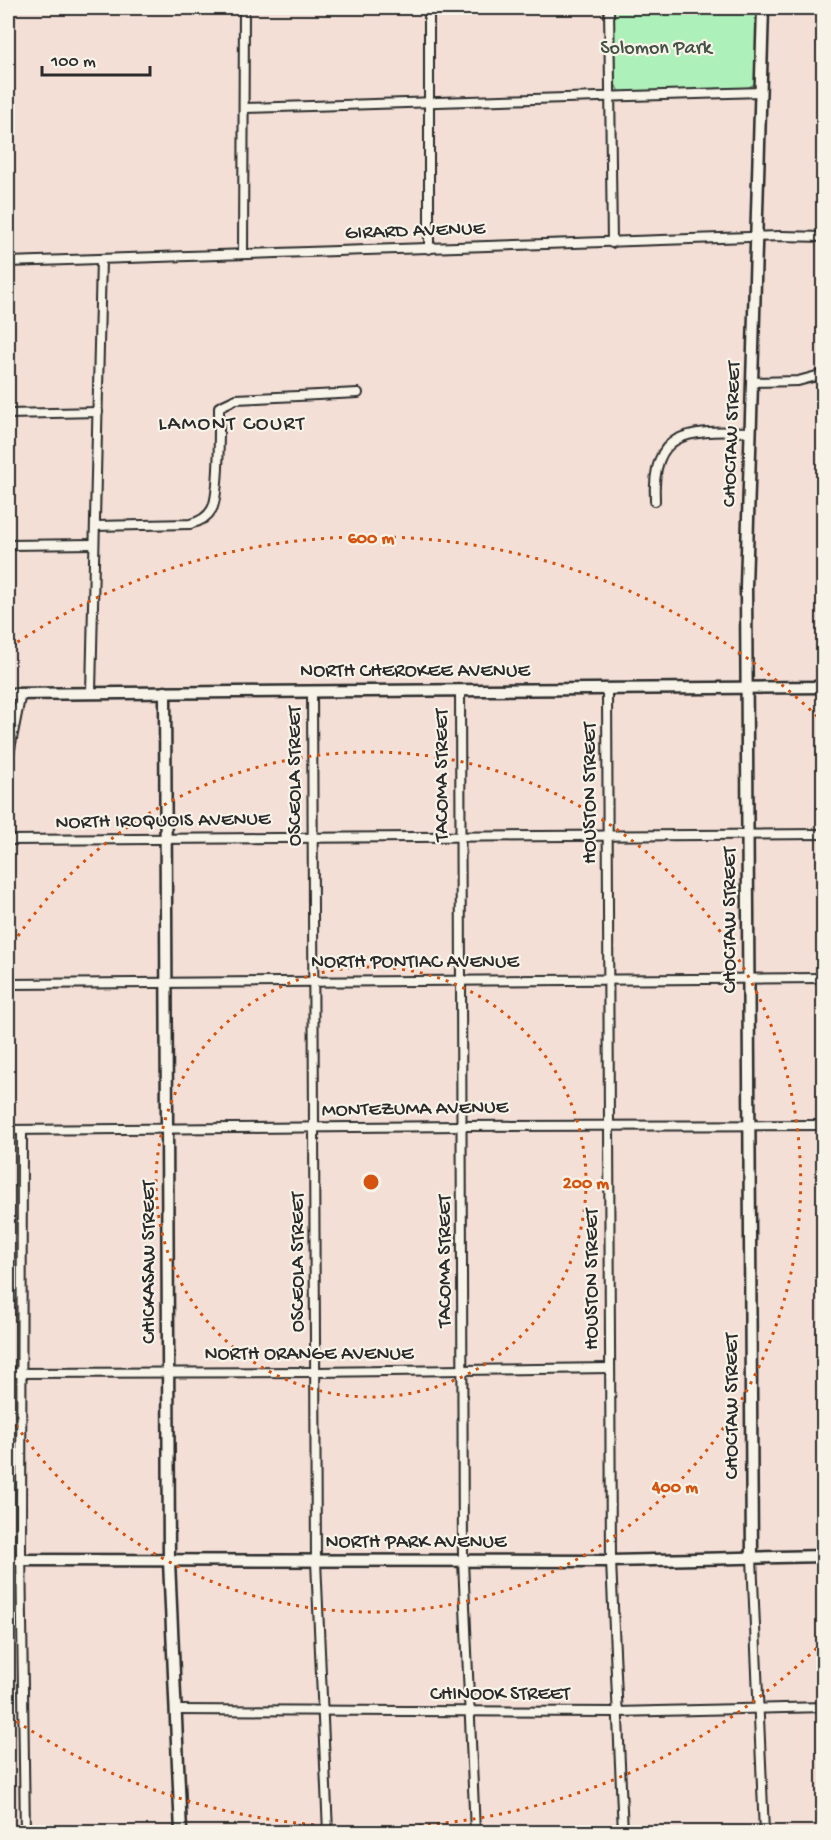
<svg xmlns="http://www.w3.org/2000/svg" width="831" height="1840" font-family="'Gochi Hand',sans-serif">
<rect width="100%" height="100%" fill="#f3dfd6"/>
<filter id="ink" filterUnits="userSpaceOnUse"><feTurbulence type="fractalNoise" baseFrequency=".0167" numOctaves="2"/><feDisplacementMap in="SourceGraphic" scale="12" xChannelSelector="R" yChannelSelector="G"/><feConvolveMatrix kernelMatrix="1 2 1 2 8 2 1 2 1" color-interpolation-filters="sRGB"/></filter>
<g filter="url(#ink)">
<!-- green -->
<path fill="#aef0b9" stroke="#6c8e72" stroke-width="1.5" d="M614,8H758L756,83L748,88L619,92L615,84Z"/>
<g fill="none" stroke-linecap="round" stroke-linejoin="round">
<defs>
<g id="street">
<path d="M609,8L612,243"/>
<path d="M244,108L761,92"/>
<path d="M429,249V8"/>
<path d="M243,254L244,8"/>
<path d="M8,262L781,236L824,237"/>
<path d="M752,382L798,381L824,374"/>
<path d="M8,414L98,412"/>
<path d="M655,501C651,426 693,431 750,432"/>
<path d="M95,526L190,524C199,522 207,518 212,509C220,494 219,427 219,407L236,399L358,393"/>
<path d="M8,545L94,544"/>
<path d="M607,689L611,1561L623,1832"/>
<path d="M460,690L463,1561L475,1832"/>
<path d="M312,691L316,1561L328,1832"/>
<path d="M91,692L101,259"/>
<path d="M8,759L21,693"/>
<path d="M8,840L824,834"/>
<path d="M8,984L824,978"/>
<path d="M8,1130L461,1126L824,1125"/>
<path d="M22,1130L21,1549L25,1832"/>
<path d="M8,1373L316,1372L610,1368"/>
<path d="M752,1558L764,1832"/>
<path d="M176,1710L617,1712L824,1707"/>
</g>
<g id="secondary">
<path d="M165,692L169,1561L181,1832"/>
<path d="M8,694L824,687"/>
<path d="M752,1558L746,587L763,8"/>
<path d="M8,1560L611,1561L824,1556"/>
</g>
</defs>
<!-- street casing -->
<use href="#street" stroke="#2b2b2b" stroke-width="12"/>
<!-- secondary casing -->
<use href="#secondary" stroke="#2b2b2b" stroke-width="15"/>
<!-- street -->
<use href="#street" stroke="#f7f3e8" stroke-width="8"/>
<!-- secondary -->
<use href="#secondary" stroke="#f7f3e8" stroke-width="10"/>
</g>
</g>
<!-- distance rings -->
<g fill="none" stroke="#d5540f" stroke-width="3" stroke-dasharray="3 6">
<circle cx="371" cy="1182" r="215"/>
<path d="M8 951A430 430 0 1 1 8 1413"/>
<path d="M823 1642A645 645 0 0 1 10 1717M10 647A645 645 0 0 1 823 722"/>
</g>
<g text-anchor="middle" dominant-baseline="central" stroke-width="4.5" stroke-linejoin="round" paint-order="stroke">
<!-- park labels -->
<g font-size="20" fill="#455247" stroke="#f7f3e8">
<text x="656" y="49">Solomon Park</text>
</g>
<!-- street labels -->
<g font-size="20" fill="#2b2b2b" stroke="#f7f3e8">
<text transform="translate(415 232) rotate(-2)">GIRARD AVENUE</text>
<text transform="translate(733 434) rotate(-88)">CHOCTAW STREET</text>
<text x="415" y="672">NORTH CHEROKEE AVENUE</text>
<text transform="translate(443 775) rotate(-90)">TACOMA STREET</text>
<text transform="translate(296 776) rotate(-90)">OSCEOLA STREET</text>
<text transform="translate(591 793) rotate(-90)">HOUSTON STREET</text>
<text transform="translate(163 822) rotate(-1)">NORTH IROQUOIS AVENUE</text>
<text transform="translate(731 920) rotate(-90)">CHOCTAW STREET</text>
<text x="415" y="963">NORTH PONTIAC AVENUE</text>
<text transform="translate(415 1110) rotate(-1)">MONTEZUMA AVENUE</text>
<text transform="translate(446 1261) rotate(-90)">TACOMA STREET</text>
<text transform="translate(150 1262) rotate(-90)">CHICKASAW STREET</text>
<text transform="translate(299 1262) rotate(-90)">OSCEOLA STREET</text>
<text transform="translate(593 1279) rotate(-90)">HOUSTON STREET</text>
<text x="309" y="1355">NORTH ORANGE AVENUE</text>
<text transform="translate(733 1406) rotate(-90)">CHOCTAW STREET</text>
<text x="416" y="1543">NORTH PARK AVENUE</text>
<text x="500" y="1695">CHINOOK STREET</text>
</g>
<!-- neighbourhood labels -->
<g font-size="21" letter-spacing="1.5" fill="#2b2b2b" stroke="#f7f3e8">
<text x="232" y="425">LAMONT COURT</text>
</g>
</g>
<circle cx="371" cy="1182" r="9" fill="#d5540f" stroke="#f7f3e8" stroke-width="3"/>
<g font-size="18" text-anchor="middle" font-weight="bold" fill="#d5540f" stroke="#f7f3e8" stroke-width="4.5" stroke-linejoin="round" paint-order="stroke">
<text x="371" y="543">600 m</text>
<text x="586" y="1188">200 m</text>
<text x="675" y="1492">400 m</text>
</g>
<!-- margin -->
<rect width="831" height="1840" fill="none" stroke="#f7f3e8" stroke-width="30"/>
<rect x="15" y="15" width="801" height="1810" fill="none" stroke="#2b2b2b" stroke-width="2" filter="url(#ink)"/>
<!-- scale -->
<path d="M42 66v9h108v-9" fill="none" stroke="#2b2b2b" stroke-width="3"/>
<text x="51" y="66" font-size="18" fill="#2b2b2b" stroke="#f7f3e8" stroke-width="4.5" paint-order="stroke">100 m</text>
</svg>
